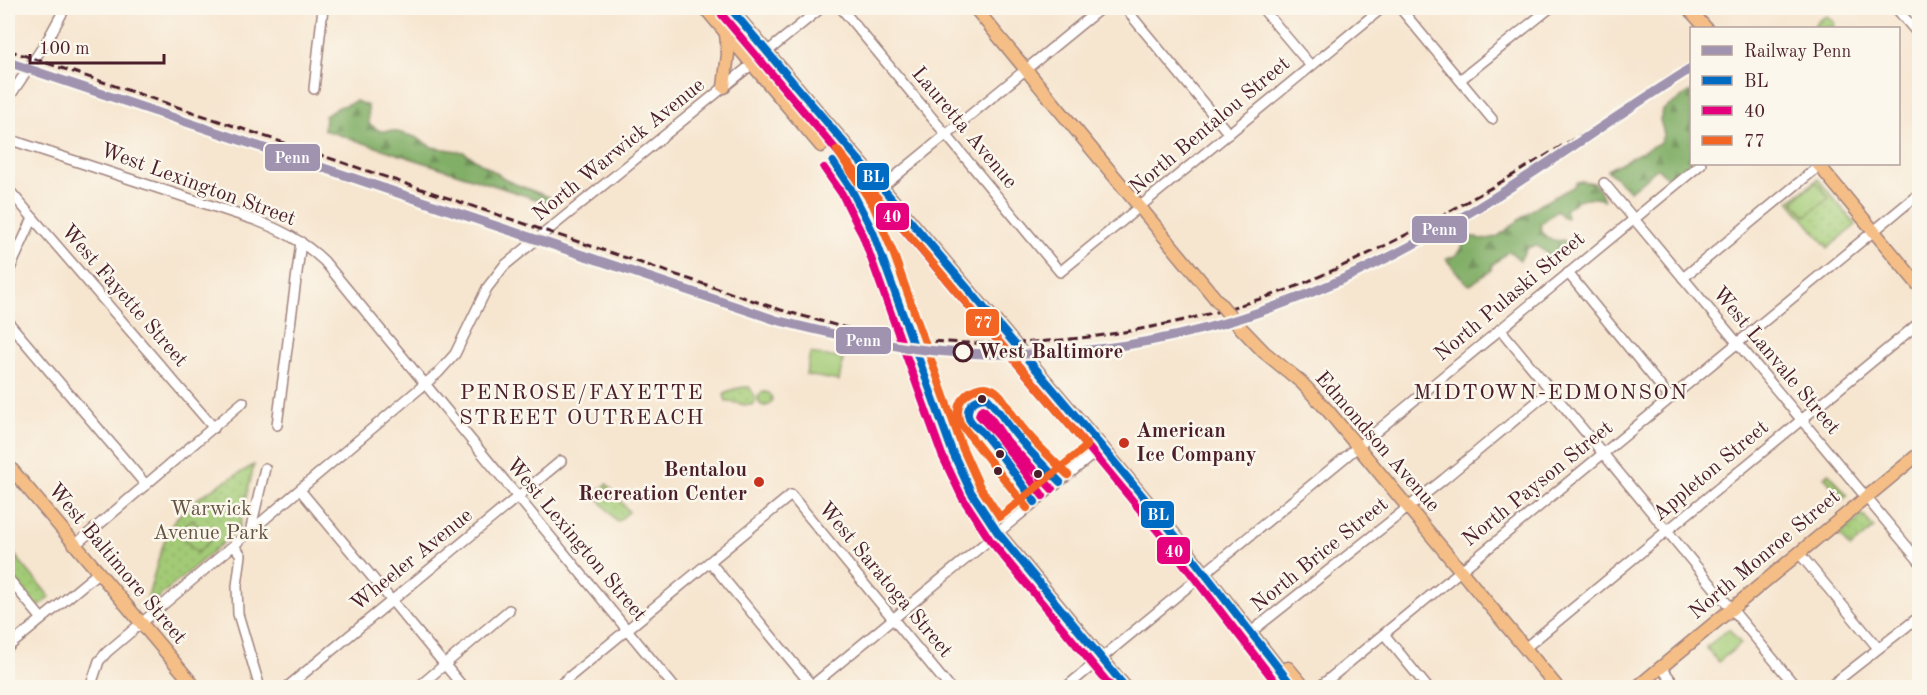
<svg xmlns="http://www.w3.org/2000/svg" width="1927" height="695" font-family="'Old Standard TT',serif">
<defs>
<pattern id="grass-dots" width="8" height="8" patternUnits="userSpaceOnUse" patternTransform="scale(1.5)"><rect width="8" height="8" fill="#a3cb76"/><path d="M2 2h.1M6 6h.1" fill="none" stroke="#8eae66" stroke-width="1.8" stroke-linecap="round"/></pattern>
<pattern id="forest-firs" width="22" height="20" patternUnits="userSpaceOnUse" patternTransform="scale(1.5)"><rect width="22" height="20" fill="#82af67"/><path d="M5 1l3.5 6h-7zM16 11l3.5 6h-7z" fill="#6c8e55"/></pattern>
</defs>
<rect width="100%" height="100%" fill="#fbf7ec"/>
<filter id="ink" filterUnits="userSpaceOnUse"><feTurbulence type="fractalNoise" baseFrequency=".0167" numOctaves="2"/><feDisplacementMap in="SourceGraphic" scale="12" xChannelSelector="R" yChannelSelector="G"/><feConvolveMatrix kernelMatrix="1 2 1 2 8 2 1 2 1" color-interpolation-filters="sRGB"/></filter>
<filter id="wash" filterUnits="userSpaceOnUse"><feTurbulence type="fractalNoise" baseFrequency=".008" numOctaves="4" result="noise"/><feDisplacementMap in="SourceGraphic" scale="24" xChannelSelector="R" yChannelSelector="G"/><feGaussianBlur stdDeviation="1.35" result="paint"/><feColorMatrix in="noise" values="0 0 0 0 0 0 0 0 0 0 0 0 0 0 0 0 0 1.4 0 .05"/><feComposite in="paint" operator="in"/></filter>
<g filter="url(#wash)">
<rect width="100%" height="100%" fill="#f6e5cf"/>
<!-- grass -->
<g fill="url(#grass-dots)" stroke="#767550" stroke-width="1.5">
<path d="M1827,16L1834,22L1835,27L1814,28C1816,21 1820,18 1827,16Z"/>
<path d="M1818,179L1856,225L1828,248L1789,201Z"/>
<path d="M749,387C759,400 758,408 741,404C736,402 731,403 726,401L724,395C729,389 741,387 749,387Z"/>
<circle cx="765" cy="399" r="7"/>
<path d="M254,465L239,529L146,608L145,606C153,582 158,554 169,530C182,502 228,480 254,465Z"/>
<path d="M1829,473L1847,495L1843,499L1824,477Z"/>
<path d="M607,484L629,512L617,522L595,494Z"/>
<path d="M1863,515L1874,528L1850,548L1839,535Z"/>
<path d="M8,547L50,597L35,610L8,580Z"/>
</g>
<!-- forest -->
<g fill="url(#forest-firs)" stroke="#666749" stroke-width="1.5">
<path d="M1691,91V162L1668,179L1658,168L1630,191L1607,170L1659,143L1664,134L1660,120L1663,110Z"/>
<path d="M356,101L368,106L369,124L380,131H394L415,137L432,147L464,152L510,182L551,198L548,203L324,130L325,116L339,107Z"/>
<path d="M1581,181L1594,183L1600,190L1604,200C1586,195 1579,198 1565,210L1567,217L1565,219L1557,210L1540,225C1544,239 1550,242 1564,240L1570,245L1559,259L1549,255L1536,245L1527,248L1520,260L1509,251L1492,265L1491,270L1470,285L1464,281L1446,259L1455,256L1461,250L1464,241L1469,237H1476L1482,240L1497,237L1537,206L1573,187L1577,182Z"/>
</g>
<!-- pitch -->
<g fill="#a3cb76" stroke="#767550" stroke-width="1.5">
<path d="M1816,182L1829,198L1806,216L1793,201Z"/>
<path d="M810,353L843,359L839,381L806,375Z"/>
<path d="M192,519L211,540L197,553L178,532Z"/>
<path d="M1729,629L1741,644L1718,662L1706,647Z"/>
</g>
</g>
<g filter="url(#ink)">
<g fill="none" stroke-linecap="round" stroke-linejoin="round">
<defs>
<g id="minor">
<path d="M841,8L1060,272L1382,8"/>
<path d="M1125,8L1229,134"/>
<path d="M1262,8L1311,66"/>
<path d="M1400,8L1492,119"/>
<path d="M1896,8L1920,36"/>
<path d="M1460,80L1550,8"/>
<path d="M314,89L323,8"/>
<path d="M8,99L48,39L65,8"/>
<path d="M8,139L255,220C281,230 303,241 324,261L675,688"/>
<path d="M1604,183L1920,562"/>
<path d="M881,188L1101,8"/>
<path d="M8,189L214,428"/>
<path d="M8,273L33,218"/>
<path d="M1568,273L1670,398"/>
<path d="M1683,278L1819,166L1817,164"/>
<path d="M8,322L146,485"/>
<path d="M1500,329L1797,688"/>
<path d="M277,425L301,242"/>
<path d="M300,490L464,688"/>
<path d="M250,532L265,468"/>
<path d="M75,545L243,402"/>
<path d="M234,546L241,555L237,586L238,614L260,688"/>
<path d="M1799,553L1878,648"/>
<path d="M710,562L814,688"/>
<path d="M8,578L42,619"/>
<path d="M1251,632L1444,479L1551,390"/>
<path d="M1384,634L1428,688"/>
<path d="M8,647L99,572"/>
<path d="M1525,648L1920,322"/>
<path d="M1661,667L1677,688"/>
<path d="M90,688L99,661L107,652L438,373L455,354L487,288L504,266L821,8"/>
<path d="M286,688L561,461"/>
<path d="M417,688L509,610"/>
<path d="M556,688L791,495L950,688"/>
<path d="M809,688L1102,447"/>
<path d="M1065,688L1701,164"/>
<path d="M1318,688L1920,193"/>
<path d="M1828,688L1920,616"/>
</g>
<g id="major">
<path d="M705,8L821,146"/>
<path d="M730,8L1102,447L1174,534L1294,688"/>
<path d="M975,8L1215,298"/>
<path d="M1688,8L1706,28"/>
<path d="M779,86L808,113L819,119"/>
<path d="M724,87L728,54L726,34"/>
<path d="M1818,164L1920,287"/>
<path d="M1239,326L1264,352L1301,382L1329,412L1558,688"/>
<path d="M8,465L196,688"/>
<path d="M998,533L1126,688"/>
<path d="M1288,668L1305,688"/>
<path d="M1636,688L1920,453"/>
</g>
</defs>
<!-- minor casing -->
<use href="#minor" stroke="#a0827d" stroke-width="12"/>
<!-- major casing -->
<use href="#major" stroke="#a0827d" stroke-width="15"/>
<!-- minor -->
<use href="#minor" stroke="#fff" stroke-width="9"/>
<!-- major -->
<use href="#major" stroke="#f5be86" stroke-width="12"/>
<!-- rail -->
<path stroke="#4a1f2b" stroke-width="3" stroke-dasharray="9 4.5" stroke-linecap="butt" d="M8,50L781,310C807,317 833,325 859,331C981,355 1111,342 1230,308C1257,300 1285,292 1311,280C1435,227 1548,153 1664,85"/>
<defs>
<path id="major-bridge" d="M1215,298L1239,326"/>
</defs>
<!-- major-bridge casing -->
<use href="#major-bridge" stroke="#a0827d" stroke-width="15" stroke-linecap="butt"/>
<!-- major-bridge -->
<use href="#major-bridge" stroke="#f5be86" stroke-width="12"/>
<defs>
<g id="bus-1">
<path d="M730,8L1102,447L1174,534L1294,688"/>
<path d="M833,162L851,189L873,232L952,451L971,492L998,533L1126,688"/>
<path d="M1035,502C1018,479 1002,455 983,433C978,428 969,423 968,415C967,403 978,398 987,398C998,409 1006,423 1017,436C1030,452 1045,467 1060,482"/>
</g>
<g id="bus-2">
<path d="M722,15L1094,454L1166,541L1280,688"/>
<path d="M824,168L842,194L863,236L942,455L962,497L990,540L1112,688"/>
<path d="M1043,496L999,437L979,415L981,410L983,409C992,418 998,430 1006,440C1021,457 1037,473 1052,489"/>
</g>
<g id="bus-3">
<path d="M837,150L1087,446L1000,517L980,487L962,447L894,255L873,205Z"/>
<path d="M1027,508L960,423C957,414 957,404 964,397C970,390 981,385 990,388C1000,391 1006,404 1011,412C1026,435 1048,455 1068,475"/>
</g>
</defs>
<!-- bus-1 casing -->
<use href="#bus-1" stroke="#fbf7ec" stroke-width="12"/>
<!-- bus-2 casing -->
<use href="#bus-2" stroke="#fbf7ec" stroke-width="12"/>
<!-- bus-3 casing -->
<use href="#bus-3" stroke="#fbf7ec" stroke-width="12"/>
<!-- bus-1 -->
<use href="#bus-1" stroke="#006bc3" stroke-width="8"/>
<!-- bus-2 -->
<use href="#bus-2" stroke="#e5007d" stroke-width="8"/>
<!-- bus-3 -->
<use href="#bus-3" stroke="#f26522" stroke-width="8"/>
<defs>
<path id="rail-1" d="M8,62L776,320C823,332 869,343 917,349C1118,372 1291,318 1462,217C1541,171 1614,116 1692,68"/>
</defs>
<!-- rail-1 casing -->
<use href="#rail-1" stroke="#fbf7ec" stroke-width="14"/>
<!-- rail-1 -->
<use href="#rail-1" stroke="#a093b0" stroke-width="9"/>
</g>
</g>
<!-- markers -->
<circle fill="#fbf7ec" stroke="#4a1f2b" stroke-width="3" cx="963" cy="352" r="9"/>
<g fill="#4a1f2b" stroke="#fbf7ec" stroke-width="2">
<circle cx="982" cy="399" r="5"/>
<circle cx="1000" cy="454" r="5"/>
<circle cx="998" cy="471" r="5"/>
<circle cx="1038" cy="474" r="5"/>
</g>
<g fill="#c8321e" stroke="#fbf7ec" stroke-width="2">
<circle cx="1124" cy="443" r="6"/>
<circle cx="759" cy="482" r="6"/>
</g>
<g text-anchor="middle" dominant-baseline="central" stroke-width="5" stroke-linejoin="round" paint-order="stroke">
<!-- street labels -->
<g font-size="21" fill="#4a1f2b" stroke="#fbf7ec">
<text transform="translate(1210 126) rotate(-40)">North Bentalou Street</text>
<text transform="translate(964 128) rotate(50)">Lauretta Avenue</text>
<text transform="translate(619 150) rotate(-39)">North Warwick Avenue</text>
<text transform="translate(198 185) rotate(20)">West Lexington Street</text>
<text transform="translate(124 296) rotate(49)">West Fayette Street</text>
<text transform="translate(1510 297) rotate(-40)">North Pulaski Street</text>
<text transform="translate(1776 361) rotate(50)">West Lanvale Street</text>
<text transform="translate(1377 442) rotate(49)">Edmondson Avenue</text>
<text transform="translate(1711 471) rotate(-40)">Appleton Street</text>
<text transform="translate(1538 484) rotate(-39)">North Payson Street</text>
<text transform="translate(576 540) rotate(50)">West Lexington Street</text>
<text transform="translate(1320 555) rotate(-39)">North Brice Street</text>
<text transform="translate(1765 555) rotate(-40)">North Monroe Street</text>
<text transform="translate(412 560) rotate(-39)">Wheeler Avenue</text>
<text transform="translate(117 564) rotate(50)">West Baltimore Street</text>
<text transform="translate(885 580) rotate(50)">West Saratoga Street</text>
</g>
<!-- stop labels -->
<g font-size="21" font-weight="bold" fill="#4a1f2b" stroke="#fbf7ec" text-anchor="start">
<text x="978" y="352">West Baltimore</text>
</g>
<!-- poi labels -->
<g font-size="21" font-weight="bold" fill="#4a1f2b" stroke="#fbf7ec" text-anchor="start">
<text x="1136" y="431">American<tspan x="1136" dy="24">Ice Company</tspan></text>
<text x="747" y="470" text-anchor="end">Bentalou<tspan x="747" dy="24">Recreation Center</tspan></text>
</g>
<!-- park labels -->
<g font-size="21" fill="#655342" stroke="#fbf7ec">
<text x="211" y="509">Warwick<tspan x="211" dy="24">Avenue Park</tspan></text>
</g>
<!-- neighbourhood labels -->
<g font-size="22" letter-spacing="1.5" fill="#4a1f2b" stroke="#fbf7ec">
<text x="582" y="393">PENROSE/FAYETTE<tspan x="582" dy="25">STREET OUTREACH</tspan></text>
<text x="1551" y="393">MIDTOWN-EDMONSON</text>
</g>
</g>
<g stroke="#fbf7ec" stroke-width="2">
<rect x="264" y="143" width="57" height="29" rx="6" fill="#a093b0"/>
<rect x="856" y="162" width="34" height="29" rx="6" fill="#006bc3"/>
<rect x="875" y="202" width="35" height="29" rx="6" fill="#e5007d"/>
<rect x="1411" y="215" width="57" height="29" rx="6" fill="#a093b0"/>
<rect x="965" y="308" width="35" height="29" rx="6" fill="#f26522"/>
<rect x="835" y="326" width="57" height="29" rx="6" fill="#a093b0"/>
<rect x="1140" y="500" width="35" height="29" rx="6" fill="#006bc3"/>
<rect x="1156" y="536" width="35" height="29" rx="6" fill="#e5007d"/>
</g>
<g font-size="16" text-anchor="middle" font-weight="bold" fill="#fff">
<text x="292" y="163">Penn</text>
<text x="873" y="182">BL</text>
<text x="892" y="222">40</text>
<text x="1439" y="235">Penn</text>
<text x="983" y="328">77</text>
<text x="863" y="346">Penn</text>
<text x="1158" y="520">BL</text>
<text x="1174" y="557">40</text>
</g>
<!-- margin -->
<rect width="1927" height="695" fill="none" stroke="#fbf7ec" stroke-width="30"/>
<!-- legend -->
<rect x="1690" y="27" width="210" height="138" fill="#fbf7ec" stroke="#b4a19f" stroke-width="1.5"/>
<rect x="1702" y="46" width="30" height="9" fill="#a093b0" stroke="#b4a19f" stroke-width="1.5"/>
<text x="1744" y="57" font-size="18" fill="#4a1f2b">Railway Penn</text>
<rect x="1702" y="76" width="30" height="9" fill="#006bc3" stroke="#b4a19f" stroke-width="1.5"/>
<text x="1744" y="87" font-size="18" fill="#4a1f2b">BL</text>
<rect x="1702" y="106" width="30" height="9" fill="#e5007d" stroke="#b4a19f" stroke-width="1.5"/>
<text x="1744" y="117" font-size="18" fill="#4a1f2b">40</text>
<rect x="1702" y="136" width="30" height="9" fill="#f26522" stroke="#b4a19f" stroke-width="1.5"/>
<text x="1744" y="147" font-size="18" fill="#4a1f2b">77</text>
<!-- scale -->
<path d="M30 54v9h134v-9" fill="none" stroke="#4a1f2b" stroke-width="3"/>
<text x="39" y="54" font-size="18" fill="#4a1f2b" stroke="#fbf7ec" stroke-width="4.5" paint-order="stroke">100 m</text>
</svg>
